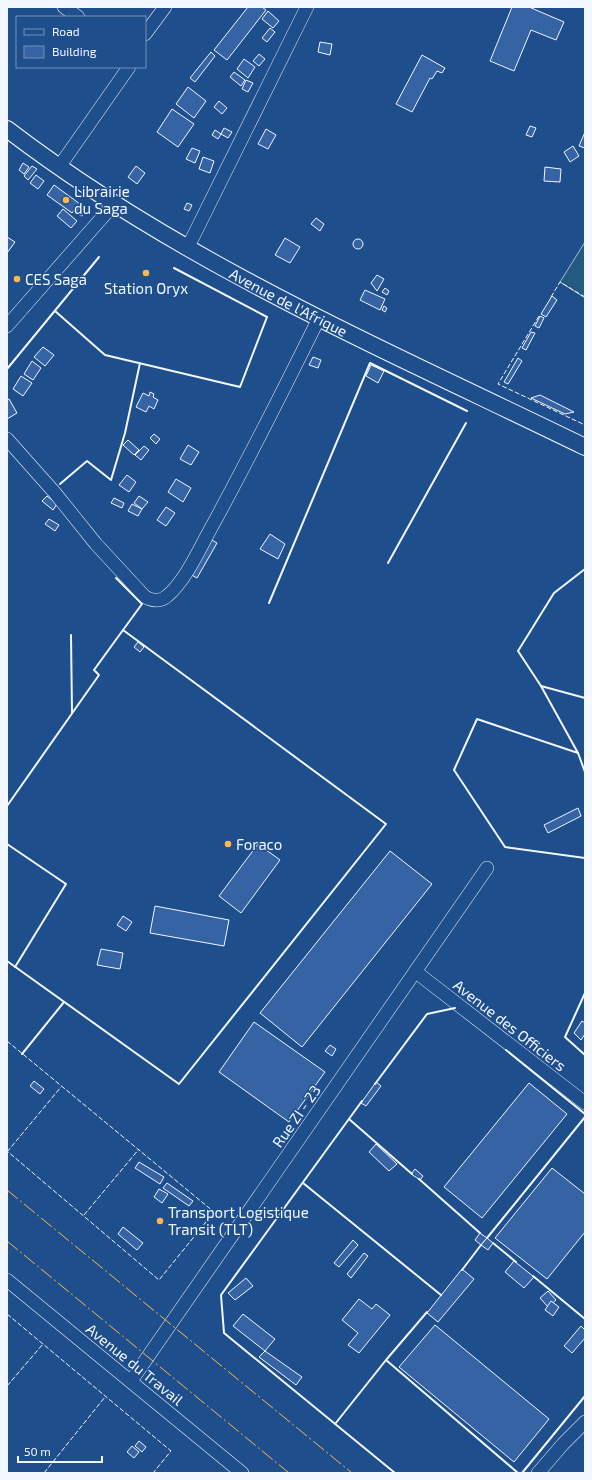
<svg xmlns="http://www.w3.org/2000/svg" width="592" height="1480" font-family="'Exo 2',sans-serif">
<rect width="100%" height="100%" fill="#1f4e8c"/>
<!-- green -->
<path fill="#245a82" stroke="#a8bbd7" d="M585,242V298L560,282Z"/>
<!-- building -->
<g fill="#3563a3" stroke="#f2f6ff">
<path d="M248,7H262L266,10L227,60L214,50Z"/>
<path d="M512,7H529L564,22L556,40L531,30L514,71L490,61Z"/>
<path d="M268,11L279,21L273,28L262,19Z"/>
<path d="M270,28L275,32L267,42L262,38Z"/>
<path d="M320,42L332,44L330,55L318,52Z"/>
<path d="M211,52L215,56L195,82L190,78Z"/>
<path d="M259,54L265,59L259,66L253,61Z"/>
<path d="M422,55L445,68L442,73L437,71L432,79L430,78L412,112L396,104Z"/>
<path d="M244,59L255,67L248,78L237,69Z"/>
<path d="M234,72L245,80L241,86L230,77Z"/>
<path d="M246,80L253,83L248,92L242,89Z"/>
<path d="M188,87L206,101L194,118L176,104Z"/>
<path d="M219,101L227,108L222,114L214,107Z"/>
<path d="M172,109L194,124L178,147L157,132Z"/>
<path d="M530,126L536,128L532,137L526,135Z"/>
<path d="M224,128L232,132L228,138L221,134Z"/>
<path d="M266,129L276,135L268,149L258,144Z"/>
<path d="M215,130L221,134L218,139L212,135Z"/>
<path d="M585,132V148L579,146Z"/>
<path d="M573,146L579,156L570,162L564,152Z"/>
<path d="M192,148L200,151L195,163L186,159Z"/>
<path d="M203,157L214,161L210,173L199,169Z"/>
<path d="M23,163L29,167L24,174L19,170Z"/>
<path d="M32,166L37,169L28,180L24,176Z"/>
<path d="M136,166L145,173L137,184L128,177Z"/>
<path d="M545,167L561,169L560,182L544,181Z"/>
<path d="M36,175L44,181L38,189L30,183Z"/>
<path d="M54,185L80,204L72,213L47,195Z"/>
<path d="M187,203L192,205L189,211L184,209Z"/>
<path d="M79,207L85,210L82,216L76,213Z"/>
<path d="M63,209L77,221L71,228L57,216Z"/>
<path d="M316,218L324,224L320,231L311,224Z"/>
<path d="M7,237L15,242L7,253Z"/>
<path d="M285,238L300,247L290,263L275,255Z"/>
<circle cx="358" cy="244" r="5"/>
<path d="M377,275L384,279L377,291L371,283Z"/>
<path d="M385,288L389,291L387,295L382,292Z"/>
<path d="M365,290L385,299L380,310L360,300Z"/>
<path d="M552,296L557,300L546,317L541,314Z"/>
<path d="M384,306L387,308L385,312L382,310Z"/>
<path d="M540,316L544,318L539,328L535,326Z"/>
<path d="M531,332L535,333L526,350L522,348Z"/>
<path d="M43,347L54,355L45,366L34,357Z"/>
<path d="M313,357L321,360L318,368L309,365Z"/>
<path d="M518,358L522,361L508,384L504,382Z"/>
<path d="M32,361L41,368L33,380L24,374Z"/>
<path d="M371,365L384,371L378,383L366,376Z"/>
<path d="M21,376L32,383L23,396L13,389Z"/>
<path d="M150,392L154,394L153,397L158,400L154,409L149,406L146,412L136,407L143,393L149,396Z"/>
<path d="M540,395L574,412L565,414L531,398Z"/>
<path d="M9,399L17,413L7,419V400Z"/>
<path d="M154,434L160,439L156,444L150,438Z"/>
<path d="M128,440L139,450L134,455L123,445Z"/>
<path d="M188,445L199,452L191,465L180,459Z"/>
<path d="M144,446L149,450L141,460L135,455Z"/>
<path d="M127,475L136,482L129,492L119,485Z"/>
<path d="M176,479L191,488L183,502L168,492Z"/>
<path d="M47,496L57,504L53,510L42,501Z"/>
<path d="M139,496L148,502L142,509L134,503Z"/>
<path d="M114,498L124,503L122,508L111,503Z"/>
<path d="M132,504L142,509L138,516L128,511Z"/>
<path d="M166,507L175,513L166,526L157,520Z"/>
<path d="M49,519L59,525L55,531L45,524Z"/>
<path d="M270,534L285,544L278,559L260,549Z"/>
<path d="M210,539L217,543L197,578L188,573Z"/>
<path d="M138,642L144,647L140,652L134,647Z"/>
<path d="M578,808L581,816L548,833L544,825Z"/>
<path d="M258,844L280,860L241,913L219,896Z"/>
<path d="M390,851L432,884L302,1047L260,1013Z"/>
<path d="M155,906L229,920L224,946L150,933Z"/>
<path d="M123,916L132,922L126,931L117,925Z"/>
<path d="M101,949L123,953L120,969L97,965Z"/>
<path d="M582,1021L585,1023V1034L581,1040L574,1033Z"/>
<path d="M254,1022L325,1072L289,1122L219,1072Z"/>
<path d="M330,1045L336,1049L332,1056L325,1051Z"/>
<path d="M34,1081L44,1089L40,1094L30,1086Z"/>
<path d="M376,1082L381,1086L366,1106L361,1103Z"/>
<path d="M529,1083L567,1114L482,1218L444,1187Z"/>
<path d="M376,1144L397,1164L389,1171L369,1152Z"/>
<path d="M139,1162L164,1177L160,1184L135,1168Z"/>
<path d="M552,1168L585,1194V1232L547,1279L495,1238Z"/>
<path d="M415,1169L423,1176L420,1180L411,1174Z"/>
<path d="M167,1183L193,1201L189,1206L163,1188Z"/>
<path d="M159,1189L168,1194L162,1203L154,1197Z"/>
<path d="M123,1227L143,1243L137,1250L118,1234Z"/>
<path d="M480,1233L487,1238L481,1245L475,1240Z"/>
<path d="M487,1238L493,1243L488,1250L481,1245Z"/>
<path d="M353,1240L358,1245L339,1267L334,1263Z"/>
<path d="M364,1253L368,1256L351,1278L347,1274Z"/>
<path d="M514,1261L534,1277L524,1288L505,1272Z"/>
<path d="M462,1269L474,1279L438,1322L427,1313Z"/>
<path d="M246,1278L253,1286L235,1300L228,1293Z"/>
<path d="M548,1291L556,1300L548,1307L540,1298Z"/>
<path d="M359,1299L372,1309L376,1304L390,1315L359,1353L348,1345L358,1333L342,1320Z"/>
<path d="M551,1301L559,1307L553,1316L545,1310Z"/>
<path d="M243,1314L275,1339L265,1351L233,1326Z"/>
<path d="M435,1325L549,1419L514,1462L399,1367Z"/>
<path d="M581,1326L585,1330V1338L572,1353L564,1346Z"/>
<path d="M265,1351L302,1377L296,1385L259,1357Z"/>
<path d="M139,1441L146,1447L142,1452L135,1446Z"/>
<path d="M132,1446L139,1452L134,1458L127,1452Z"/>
</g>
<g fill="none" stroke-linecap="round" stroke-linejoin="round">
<defs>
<g id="minor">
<path d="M64,7L78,17"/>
<path d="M145,34L165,7"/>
<path d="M59,167L129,67"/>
<path d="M187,249L307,7"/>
<path d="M7,326L114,204"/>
<path d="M7,439L55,493L96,544L145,597C153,601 160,602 167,596C187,580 203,541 216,519C252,452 286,385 319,318"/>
<path d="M416,972L585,1103"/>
<path d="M7,1280L242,1473"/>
<path d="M131,1381L487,868"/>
<path d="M538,1473L563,1444L585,1422"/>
</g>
<g id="major">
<path id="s1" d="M7,129C182,263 388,351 585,447"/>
</g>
</defs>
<!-- minor casing -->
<use href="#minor" stroke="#f2f6ff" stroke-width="14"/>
<!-- major casing -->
<use href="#major" stroke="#f2f6ff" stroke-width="18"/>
<!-- minor -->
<use href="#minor" stroke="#1f4e8c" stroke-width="13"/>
<!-- major -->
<use href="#major" stroke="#1f4e8c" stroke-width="16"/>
<!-- fence -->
<g stroke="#f2f6ff" stroke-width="1" stroke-dasharray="5 2" stroke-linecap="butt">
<path d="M551,297L560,282L585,297"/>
<path d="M539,316L498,384L585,425"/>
<path d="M7,1041L214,1212L159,1280L7,1151"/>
<path d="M7,1152L61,1087"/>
<path d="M84,1215L139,1149"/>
<path d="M7,1314L171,1451L153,1473"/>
<path d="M7,1386L43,1344"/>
<path d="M44,1473L105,1397"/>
</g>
<!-- wall -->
<g stroke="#f2f6ff" stroke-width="2">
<path d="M55,311L105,355L240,387L267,317L174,268"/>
<path d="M7,369L99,257"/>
<path d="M60,484L87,461L111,480L125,433L140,363"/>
<path d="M388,563L466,423"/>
<path d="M585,569L554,593L518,651L541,686L585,698"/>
<path d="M116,578L142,604L123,630"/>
<path d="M269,603L370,363L467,411"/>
<path d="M71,635L72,713"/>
<path d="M541,686L578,753L585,772"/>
<path d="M578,753L477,719L454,770L505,847L585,858"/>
<path d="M7,806L99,675L94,670L123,630L386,824L179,1084L7,961"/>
<path d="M7,844L66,884L15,967"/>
<path d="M585,993L565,1037L585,1055"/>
<path d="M506,1050L585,1114"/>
<path d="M22,1054L64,1002"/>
<path d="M375,1084L427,1014L455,1008"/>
<path d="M362,1101L221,1295L224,1333L395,1473"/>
<path d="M349,1119L412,1174"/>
<path d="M419,1179L480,1233"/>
<path d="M303,1183L441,1295"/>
<path d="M487,1238L585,1117"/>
<path d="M493,1243L516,1262"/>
<path d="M462,1270L481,1245"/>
<path d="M533,1276L585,1319"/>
<path d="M386,1360L518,1473"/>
<path d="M335,1424L386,1360L427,1312"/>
<path d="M522,1473L585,1396"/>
</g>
<!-- power -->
<g stroke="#ffb74d" stroke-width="1" stroke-dasharray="14 3 2 3" stroke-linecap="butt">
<path d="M7,1190L352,1473"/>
<path d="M7,1241L289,1473"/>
</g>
</g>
<!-- markers -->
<g fill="#ffb74d" stroke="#1f4e8c" stroke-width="1.5">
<circle cx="66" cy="200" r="4"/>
<circle cx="146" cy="273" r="4"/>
<circle cx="17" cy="279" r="4"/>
<circle cx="228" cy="844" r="4"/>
<circle cx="160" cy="1221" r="4"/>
</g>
<g text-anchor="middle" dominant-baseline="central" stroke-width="3" stroke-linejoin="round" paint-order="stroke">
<!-- poi labels -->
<g font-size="15" fill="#f2f6ff" stroke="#1f4e8c" text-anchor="start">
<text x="74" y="191">Librairie<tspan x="74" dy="17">du Saga</tspan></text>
<text x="25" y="279">CES Saga</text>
<text x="146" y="288" text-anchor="middle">Station Oryx</text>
<text x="236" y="844">Foraco</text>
<text x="168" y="1212">Transport Logistique<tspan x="168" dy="17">Transit (TLT)</tspan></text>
</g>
<!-- street labels -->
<g font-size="15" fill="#f2f6ff" stroke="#1f4e8c">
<text stroke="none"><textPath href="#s1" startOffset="331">Avenue de l'Afrique</textPath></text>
<text transform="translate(510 1025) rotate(38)">Avenue des Officiers</text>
<text transform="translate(296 1116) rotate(-55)">Rue ZI - 23</text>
<text transform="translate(135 1364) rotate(39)">Avenue du Travail</text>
</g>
</g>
<!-- border -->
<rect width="592" height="1480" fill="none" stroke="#f2f6ff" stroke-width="16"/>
<!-- legend -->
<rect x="16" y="16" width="130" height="52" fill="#1f4e8c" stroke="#7391ba"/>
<rect x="24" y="29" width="20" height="6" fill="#1f4e8c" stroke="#7391ba"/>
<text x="52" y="36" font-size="12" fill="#f2f6ff">Road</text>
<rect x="24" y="46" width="20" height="12" fill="#3563a3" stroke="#7391ba"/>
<text x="52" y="56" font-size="12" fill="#f2f6ff">Building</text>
<!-- scale -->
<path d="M18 1456v6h84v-6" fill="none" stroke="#f2f6ff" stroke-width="2"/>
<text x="24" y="1456" font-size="12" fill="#f2f6ff" stroke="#1f4e8c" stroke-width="3" paint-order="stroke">50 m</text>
</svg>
